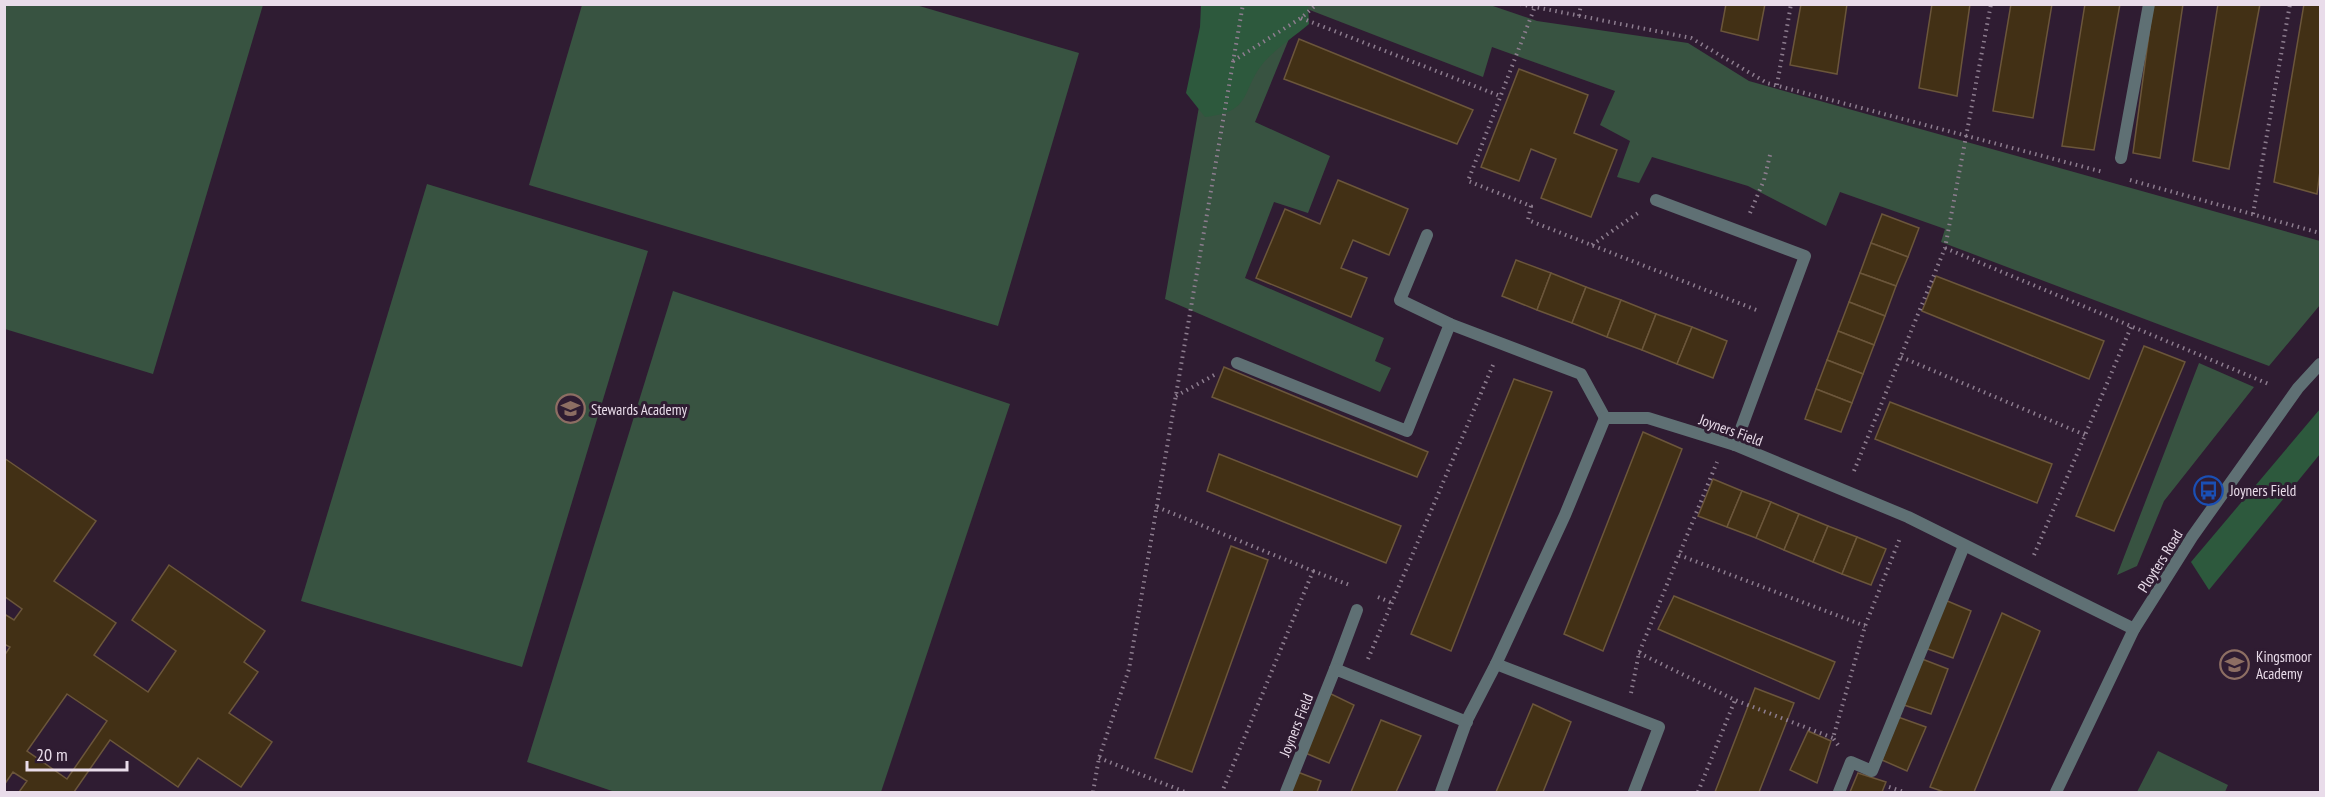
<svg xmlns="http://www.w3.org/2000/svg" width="2325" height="797" font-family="'PT Sans Narrow',sans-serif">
<rect width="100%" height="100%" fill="#2f1c32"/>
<!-- green -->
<g fill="#385341">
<path d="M4,5H263L153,374L5,329Z"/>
<path d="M582,5H916L1079,53L998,326L529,185Z"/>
<path d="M1217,5H1490L1537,21L1688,43L1749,81L2320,241V305L2269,366L1941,242L1945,229L1840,192L1826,226L1748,186L1652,157L1639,183L1617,177L1630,141L1600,125L1615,91L1492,47L1483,77L1302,7L1255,122L1330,156L1308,213L1274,202L1245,278L1384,338L1375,361L1391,368L1380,392L1165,299Z"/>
<path d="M427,184L648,251L522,667L301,601Z"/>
<path d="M673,291L1010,404L881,792H615L527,762Z"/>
<path d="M2199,363L2254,387L2164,501L2137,566L2117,575Z"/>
<path d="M2158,751L2228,785L2225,792H2137Z"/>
</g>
<!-- forest -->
<g fill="#2d593d">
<path d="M1201,5H1308L1309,24C1295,36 1278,47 1266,60C1240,88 1255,112 1205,117L1186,93L1200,27Z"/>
<path d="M2320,409V454L2209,590L2191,562Z"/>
</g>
<!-- building -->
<g fill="#423015" stroke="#6b563b" stroke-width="1.5" fill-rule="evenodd">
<path d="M1726,4H1765L1758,40L1721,31Z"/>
<path d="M1801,4H1847L1837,74L1790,65Z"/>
<path d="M1932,4H1970L1957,96L1919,88Z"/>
<path d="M2011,4H2052L2033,118L1993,111Z"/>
<path d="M2085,4H2120L2094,150L2062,146Z"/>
<path d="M2153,4H2183L2160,158L2133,153Z"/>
<path d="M2218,4H2260L2229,169L2193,161Z"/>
<path d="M2304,4H2320V171L2317,194L2274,182Z"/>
<path d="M1299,39L1473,110L1457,144L1284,79Z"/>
<path d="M1519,69L1588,95L1574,133L1617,150L1591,217L1541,198L1556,159L1531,149L1519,181L1481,167Z"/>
<path d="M1338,180L1408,209L1389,255L1353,240L1341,268L1367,278L1351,317L1256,278L1285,209L1320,224Z"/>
<path d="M1882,214L1919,228L1908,257L1871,243Z"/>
<path d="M1871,243L1908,257L1896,286L1860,273Z"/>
<path d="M1516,260L1551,273L1537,310L1502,296Z"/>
<path d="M1551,273L1586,287L1572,323L1537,310Z"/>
<path d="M1860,273L1896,286L1885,316L1849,302Z"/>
<path d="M1936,276L2104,341L2089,379L1922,311Z"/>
<path d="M1586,287L1621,300L1607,337L1572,323Z"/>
<path d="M1621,300L1656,314L1642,350L1607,337Z"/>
<path d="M1849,302L1885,316L1874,345L1838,331Z"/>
<path d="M1656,314L1692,327L1677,364L1642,350Z"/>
<path d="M1692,327L1727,341L1713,378L1677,364Z"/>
<path d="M1838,331L1874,345L1863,374L1827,360Z"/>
<path d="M2144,346L2185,362L2114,531L2076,516Z"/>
<path d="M1827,360L1863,374L1852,403L1816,389Z"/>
<path d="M1224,367L1428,452L1417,477L1212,397Z"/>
<path d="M1514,379L1552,392L1451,651L1411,634Z"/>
<path d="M1816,389L1852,403L1841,432L1805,419Z"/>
<path d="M1890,402L2052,464L2037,503L1875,439Z"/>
<path d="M1643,432L1682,449L1603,651L1564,634Z"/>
<path d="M1219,454L1401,526L1386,563L1207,491Z"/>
<path d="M4,458L96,521L54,581L116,623L94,655L148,692L176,651L132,620L169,565L265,631L244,662L258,672L229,713L272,742L241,787L198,758L178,787L110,740L74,792H19L27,781L13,772L4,785V656L10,647L4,644V617L6,615L14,620L22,609L4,596ZM67,694L107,721L67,779L27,751Z"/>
<path d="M1713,479L1742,491L1727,527L1698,516Z"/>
<path d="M1742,491L1771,502L1756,538L1727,527Z"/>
<path d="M1771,502L1799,514L1784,550L1756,538Z"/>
<path d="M1799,514L1828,526L1813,562L1784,550Z"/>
<path d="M1828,526L1857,537L1842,574L1813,562Z"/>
<path d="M1857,537L1886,549L1871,585L1842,574Z"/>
<path d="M1231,546L1268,560L1192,772L1155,758Z"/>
<path d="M1674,596L1835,662L1819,699L1658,629Z"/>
<path d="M1945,600L1971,611L1953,658L1925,648Z"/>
<path d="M2002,613L2040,631L1974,792H1944L1930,787Z"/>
<path d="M1922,659L1948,669L1931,714L1904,705Z"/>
<path d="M1755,688L1794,703L1759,792H1715Z"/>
<path d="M1327,692L1354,705L1329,763L1303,752Z"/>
<path d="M1533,704L1571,722L1543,792H1496Z"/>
<path d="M1898,717L1926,727L1907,771L1882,760Z"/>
<path d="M1381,720L1421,736L1396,792H1351Z"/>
<path d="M1808,731L1831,741L1817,783L1790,770Z"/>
<path d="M1295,771L1321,781L1317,792H1287Z"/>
<path d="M1858,773L1886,782L1882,792H1850Z"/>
</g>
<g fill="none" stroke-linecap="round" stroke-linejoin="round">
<!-- path -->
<g stroke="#8d7d8f" stroke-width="4" stroke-dasharray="1.5 4.5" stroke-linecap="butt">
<path d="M1520,4L1691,38L1767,83L2103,172"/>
<path d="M1534,9L1468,181L1531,206L1528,220L1759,311"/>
<path d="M1579,16L1581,4"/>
<path d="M1301,18L1500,96"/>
<path d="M1233,61L1301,18L1317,4"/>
<path d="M1777,85L1791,4"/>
<path d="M2130,180L2320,233"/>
<path d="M1750,213L1764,180L1771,151"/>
<path d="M2253,214L2290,4"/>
<path d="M1592,245L1638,213"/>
<path d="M1945,248L2271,385"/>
<path d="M1901,357L2085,435"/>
<path d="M1176,396L1218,373"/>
<path d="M1854,471L1945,248L1991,4"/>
<path d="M1157,507L1313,571L1222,792"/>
<path d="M1679,555L1865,626"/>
<path d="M2034,555L2131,327"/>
<path d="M1313,571L1352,586"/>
<path d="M1378,597L1392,603"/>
<path d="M1639,653L1735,700L1833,738"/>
<path d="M1368,659L1493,365"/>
<path d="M1631,693L1639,653L1717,462"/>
<path d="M1838,745L1833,738L1865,626L1900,538"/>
<path d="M1099,758L1185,792"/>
<path d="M1889,787L1904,792"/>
<path d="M1093,792L1099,758L1129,669L1243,4"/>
<path d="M1698,792L1735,700"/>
</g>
<!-- lane -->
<g stroke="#5f7074" stroke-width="12">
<path d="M2121,158L2149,4"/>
<path d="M1656,200L1805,256L1735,445"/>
<path d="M1237,363L1407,431L1450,324"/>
<path d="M1839,792L1851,762L1872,771L1964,546"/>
</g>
<!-- street -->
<g stroke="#5f7074" stroke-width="12">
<path d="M1427,235L1400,300L1450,324L1581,374L1605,418"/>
<path d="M1496,664L1659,727L1634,792"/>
<path d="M1335,669L1357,610"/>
<path d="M1286,792L1335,669L1467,722"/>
<path d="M1441,792L1467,720L1496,664L1565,515L1605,418H1648L1735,445L1908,517L2134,629"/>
<path d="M2056,792L2134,629L2192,537L2298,388L2320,364"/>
</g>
</g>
<!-- icons -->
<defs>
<symbol id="school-ring" viewBox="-11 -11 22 22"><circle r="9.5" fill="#2f1c32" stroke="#8d6e63" stroke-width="1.5"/><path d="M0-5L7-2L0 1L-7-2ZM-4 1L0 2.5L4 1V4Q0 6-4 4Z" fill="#8d6e63"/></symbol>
<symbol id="bus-ring" viewBox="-11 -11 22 22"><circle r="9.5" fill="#2f1c32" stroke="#1a4fb4" stroke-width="1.5"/><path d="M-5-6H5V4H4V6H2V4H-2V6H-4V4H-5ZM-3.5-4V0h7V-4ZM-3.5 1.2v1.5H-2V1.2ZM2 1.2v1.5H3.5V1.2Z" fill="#1a4fb4"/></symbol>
</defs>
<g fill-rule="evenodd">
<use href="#school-ring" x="554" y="392" width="33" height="33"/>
<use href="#bus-ring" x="2192" y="474" width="33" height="33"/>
<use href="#school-ring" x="2218" y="648" width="33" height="33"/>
</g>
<g text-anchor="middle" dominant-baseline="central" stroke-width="6" stroke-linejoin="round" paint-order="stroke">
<!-- poi labels -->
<g font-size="15" fill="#e9dcea" stroke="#2f1c32" text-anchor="start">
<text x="591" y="409">Stewards Academy</text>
<text x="2230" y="490">Joyners Field</text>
<text x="2256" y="656">Kingsmoor<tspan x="2256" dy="17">Academy</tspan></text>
</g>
<!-- street labels -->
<g font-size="15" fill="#e9dcea" stroke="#2f1c32">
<text transform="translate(1731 430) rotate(20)">Joyners Field</text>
<text transform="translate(2160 561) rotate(-58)">Ployters Road</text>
<text transform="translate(1296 725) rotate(-68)">Joyners Field</text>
</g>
</g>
<!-- border -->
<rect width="2325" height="797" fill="none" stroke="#e9dcea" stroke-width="12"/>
<!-- scale -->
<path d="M27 761v9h100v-9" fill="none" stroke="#e9dcea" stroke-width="3"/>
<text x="36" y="761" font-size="18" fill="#e9dcea" stroke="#2f1c32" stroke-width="4.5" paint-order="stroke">20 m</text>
</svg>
